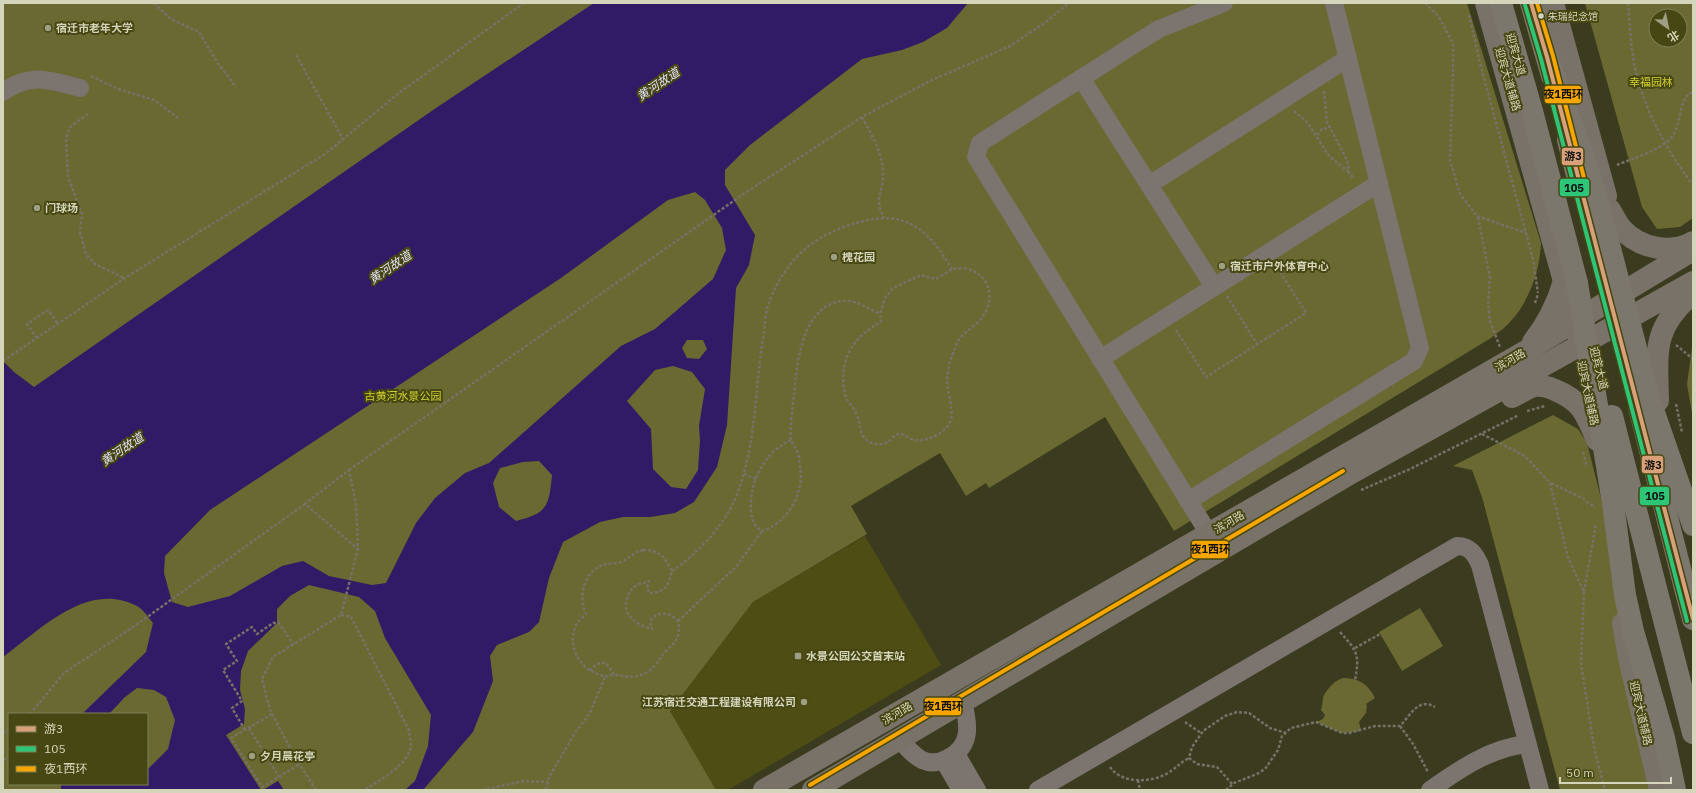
<svg xmlns="http://www.w3.org/2000/svg" width="1696" height="793" font-family="'IBM Plex Sans','Noto Sans SC',sans-serif">
<rect width="100%" height="100%" fill="#3b3b1f"/>
<!-- built -->
<path fill="#4e4d13" d="M865,536L941,665L728,790H716L670,711L753,602Z"/>
<!-- green -->
<g fill="#696931" fill-rule="evenodd">
<path d="M3,3H1467L1541,243C1540,270 1529,302 1510,322C1505,328 1497,333 1491,338L1174,531L1105,417L989,488L986,483L966,496L940,453L851,506L867,534L753,602L670,711L716,790H3ZM9,714H147V784H9Z"/>
<path d="M1585,3H1693V218L1680,227L1657,229L1642,207ZM1656,16H1680V40H1656Z"/>
<path d="M1693,340V419L1687,384Z"/>
<path d="M1553,415L1578,429L1587,443L1675,790H1560L1482,497L1472,470L1453,466Z"/>
<path d="M1420,608L1443,646L1402,671L1379,632Z"/>
<path d="M1343,678C1359,678 1368,684 1375,698L1366,704L1367,706L1366,713L1359,722L1361,731L1342,733L1316,722L1323,719L1325,715L1321,710C1323,705 1322,699 1324,695C1329,687 1334,681 1343,678Z"/>
</g>
<!-- water -->
<g fill="#321b66" fill-rule="evenodd">
<path d="M594,3H968L947,28L923,42L902,50L862,59L750,145L725,170V185L755,235L749,265L736,288L727,425L717,467L694,502L675,513L650,517H623L600,522L563,542L549,578L539,622L529,632L497,645L490,656L493,681L473,732L423,790H405L415,781L428,746L431,715L385,638L375,611L359,597L309,585L290,596L277,609V623L248,651L241,671L240,690L245,709L244,724L226,735L261,790H61V784H147V770L168,749L175,720L166,697L154,690L137,688L125,697L109,714H82L146,652L153,623C149,618 143,609 137,606C87,580 40,630 3,657V361L14,372L34,387L436,108ZM695,192L705,200L722,228L726,250L713,279L655,329L621,346L489,463L465,473L435,498L416,523L386,583L372,585L329,576L303,561L282,566L230,596L188,607L172,602L164,573L165,556L210,510L561,278L668,200ZM687,340H703L707,349L699,359L687,358L682,348ZM673,366L692,372L705,389L699,426L700,441L698,470L686,489L671,487L653,469L651,429L627,401L655,370ZM539,461L552,475C549,506 548,513 516,521L499,507L493,483L500,468L523,462Z"/>
<path d="M278,781L284,790H263Z"/>
</g>
<g fill="none" stroke-linecap="round" stroke-linejoin="round">
<!-- path -->
<g stroke="#767268" stroke-width="2.5" stroke-dasharray="3 2" stroke-linecap="butt">
<path d="M154,3L171,19L199,32L217,62L236,87"/>
<path d="M1425,3L1439,17L1453,44V71L1450,160L1460,194L1477,216L1526,233"/>
<path d="M1628,3C1630,25 1631,56 1637,76C1648,117 1668,152 1693,185"/>
<path d="M1469,15L1481,67L1533,259L1538,293"/>
<path d="M296,55L343,139"/>
<path d="M91,76L118,89L154,100L178,118"/>
<path d="M1324,91L1327,122L1347,160L1349,172L1354,179"/>
<path d="M1294,111L1307,122L1329,156L1349,172"/>
<path d="M88,114L70,127L66,139L68,177L82,214L80,232L86,254L95,264L124,278"/>
<path d="M862,117C872,136 884,154 883,176C882,196 874,197 884,218"/>
<path d="M1317,135L1322,129L1329,128"/>
<path d="M1617,165C1633,158 1667,149 1675,132C1681,119 1679,104 1689,93H1693"/>
<path d="M1478,217L1490,278L1488,304L1490,321L1500,347"/>
<path d="M964,268C990,273 997,299 981,319C975,326 967,331 961,337C955,344 953,354 950,362C948,369 947,376 947,383C948,397 957,415 947,427C939,436 923,443 911,439C906,437 904,433 898,434C894,435 891,440 888,442C881,446 869,445 864,437C858,428 861,424 857,415C854,407 847,403 845,394C838,361 852,337 881,322L880,314L885,298L893,288L921,275L936,279L952,269Z"/>
<path d="M1227,296L1257,344"/>
<path d="M1535,303L1538,294"/>
<path d="M1176,330L1206,377L1306,313L1276,265"/>
<path d="M37,338L27,324L48,310L58,324"/>
<path d="M1676,345L1693,359"/>
<path d="M3,361L125,278L325,154L399,93L524,3"/>
<path d="M1676,404L1682,432"/>
<path d="M1527,411L1545,406"/>
<path d="M1482,434L1525,456L1550,483L1568,558L1584,592L1581,663L1594,747L1605,790"/>
<path d="M791,440C765,451 749,482 751,510C752,519 753,526 762,531C788,523 805,492 800,466C799,461 799,455 797,451C795,447 792,444 791,440C789,431 793,405 794,395C797,360 803,299 849,301C859,302 871,310 880,314"/>
<path d="M1583,452L1587,467"/>
<path d="M349,470L745,193L862,117L930,81L1010,46L1043,24L1069,3"/>
<path d="M744,474L756,479"/>
<path d="M1551,483L1584,499L1595,508"/>
<path d="M1361,490L1408,470L1519,415"/>
<path d="M643,550C660,550 664,556 672,571C668,586 666,592 649,593L647,588L649,581C644,583 638,584 634,587C630,590 629,594 627,598C621,616 638,625 652,629L650,621C658,611 668,611 678,621C681,638 676,641 665,652C658,659 657,667 647,672C631,680 631,676 615,675C611,674 607,677 604,676C581,671 566,648 576,625C578,621 583,617 586,614C578,596 583,574 602,565C608,563 615,564 621,562C629,559 632,553 643,550Z"/>
<path d="M672,571C697,554 723,527 735,499C757,447 754,392 763,339C765,326 765,311 770,300C789,253 820,231 868,220C911,211 932,236 952,269"/>
<path d="M1584,592L1596,523"/>
<path d="M341,615L351,617L409,730C409,735 411,741 411,746C409,764 378,782 364,790"/>
<path d="M678,621L736,567L762,531"/>
<path d="M1340,632C1357,651 1360,654 1355,680"/>
<path d="M1355,648L1380,634"/>
<path d="M590,671C595,665 598,662 606,663L614,674"/>
<path d="M30,714L64,673L136,625L305,504"/>
<path d="M272,714L231,738L262,787L300,764"/>
<path d="M1185,722L1201,733"/>
<path d="M1400,726L1413,744L1428,772"/>
<path d="M249,728L279,777"/>
<path d="M245,730L232,708L242,701L223,670L237,661L226,644L252,627L257,634L273,623H279L293,644"/>
<path d="M3,733L9,729"/>
<path d="M3,760L9,758"/>
<path d="M1110,767C1121,784 1152,783 1168,773C1176,768 1181,762 1189,758"/>
<path d="M1138,780L1140,790"/>
<path d="M1232,784L1217,767L1197,764L1189,758L1192,747L1203,731L1225,716L1237,712L1249,713L1270,728L1286,733"/>
<path d="M316,790L295,757L270,710L262,679L273,657L341,615L358,549L356,504L349,470L305,504L358,549"/>
<path d="M482,790L524,781L548,782"/>
<path d="M546,790L549,777L575,733L590,713L605,677"/>
<path d="M1226,790L1234,783L1257,774L1265,769L1278,750L1282,736L1291,728L1316,722L1342,733H1349L1375,726H1400C1410,716 1418,697 1435,707"/>
</g>
<!-- minor -->
<g stroke="#7b746f" stroke-width="18">
<path d="M1081,78L1214,287"/>
<path d="M3,92C31,72 50,80 80,88"/>
<path d="M1149,185L1348,58"/>
<path d="M1100,359L1379,183"/>
<path d="M1188,501L1414,361L1420,348L1334,3"/>
<path d="M1209,534L976,157L980,143L1135,44L1159,29L1224,3"/>
<path d="M900,739C906,747 913,755 922,760C931,764 939,763 948,758C972,746 969,725 963,702"/>
<path d="M956,754L977,790"/>
<path d="M944,761L961,790"/>
<path d="M1038,790L1457,546C1470,546 1475,554 1480,565L1540,790"/>
<path d="M1430,790C1460,769 1490,748 1527,744"/>
</g>
<!-- major -->
<g stroke="#787268" stroke-width="22">
<path d="M1486,3L1564,281L1575,331"/>
<path d="M1553,3L1606,196"/>
<path d="M1610,210C1614,216 1617,224 1622,229C1639,248 1671,255 1693,242"/>
<path d="M1533,342C1548,323 1557,305 1564,281"/>
<path d="M1512,397C1519,394 1527,388 1534,386C1540,385 1549,387 1555,390C1582,401 1586,414 1597,440"/>
<path d="M1658,401C1657,350 1652,328 1693,293"/>
<path d="M1623,623L1629,658L1660,790"/>
<path d="M764,790L1526,351L1693,250"/>
<path d="M813,790L1346,476L1693,282"/>
</g>
<!-- highway -->
<g stroke="#7c776d" stroke-width="22">
<path d="M1501,3L1532,111L1577,283"/>
<path d="M1531,3L1552,76"/>
<path d="M1568,140L1580,187"/>
<path d="M1686,592L1693,619"/>
<path d="M1660,604L1693,733"/>
</g>
<!-- highway-bridge -->
<g stroke="#7c776d" stroke-width="22">
<path d="M1547,57L1583,155L1599,206L1649,398L1693,525"/>
<path d="M1577,283L1613,503L1625,595L1633,631L1664,738L1675,790"/>
<path d="M1639,407L1686,592"/>
<path d="M1612,416L1660,604"/>
</g>
<defs>
<path id="bus-1" d="M1531,3L1547,57L1693,619"/>
<path id="bus-2" d="M1525,5L1541,59L1687,621"/>
<g id="bus-3">
<path d="M1537,3L1553,56L1586,186"/>
<path d="M810,785L1343,471"/>
</g>
</defs>
<!-- bus-1 casing -->
<use href="#bus-1" stroke="#474713" stroke-width="7"/>
<!-- bus-2 casing -->
<use href="#bus-2" stroke="#474713" stroke-width="7"/>
<!-- bus-3 casing -->
<use href="#bus-3" stroke="#474713" stroke-width="7"/>
<!-- bus-1 -->
<use href="#bus-1" stroke="#d9a179" stroke-width="4"/>
<!-- bus-2 -->
<use href="#bus-2" stroke="#2dc577" stroke-width="4"/>
<!-- bus-3 -->
<use href="#bus-3" stroke="#f7a600" stroke-width="4"/>
</g>
<!-- markers -->
<circle fill="#d4d5ba" stroke="#474713" stroke-width="1.5" cx="1541" cy="16" r="3.5"/>
<g fill="#9e9f84" stroke="#474713" stroke-width="1.5">
<circle cx="48" cy="28" r="4"/>
<circle cx="37" cy="208" r="4"/>
<circle cx="834" cy="257" r="4"/>
<circle cx="1222" cy="266" r="4"/>
<rect x="794" y="652" width="8" height="8" rx="2"/>
<circle cx="804" cy="702" r="4"/>
<circle cx="252" cy="756" r="4"/>
</g>
<g text-anchor="middle" dominant-baseline="central" stroke-width="4" stroke-linejoin="round" paint-order="stroke">
<!-- bus labels -->
<g font-size="10" fill="#d4d5ba" stroke="#474713" text-anchor="start">
<text x="1548" y="16">朱瑞纪念馆</text>
</g>
<!-- poi labels -->
<g font-size="11" font-weight="bold" fill="#d4d5ba" stroke="#474713" text-anchor="start">
<text x="56" y="28">宿迁市老年大学</text>
<text x="45" y="208">门球场</text>
<text x="842" y="257">槐花园</text>
<text x="1230" y="266">宿迁市户外体育中心</text>
<text x="806" y="656">水景公园公交首末站</text>
<text x="796" y="702" text-anchor="end">江苏宿迁交通工程建设有限公司</text>
<text x="260" y="756">夕月晨花亭</text>
</g>
<!-- street labels -->
<g font-size="11" fill="#d4d5ba" stroke="#474713">
<text transform="translate(1516 54) rotate(74)">迎宾大道</text>
<text transform="translate(1508 79) rotate(74)">迎宾大道辅路</text>
<text transform="translate(1510 360) rotate(-30)">滨河路</text>
<text transform="translate(1599 368) rotate(76)">迎宾大道</text>
<text transform="translate(1588 393) rotate(78)">迎宾大道辅路</text>
<text transform="translate(1229 522) rotate(-30)">滨河路</text>
<text transform="translate(897 713) rotate(-30)">滨河路</text>
<text transform="translate(1641 713) rotate(77)">迎宾大道辅路</text>
</g>
<!-- park labels -->
<g font-size="11" fill="#d0cf30" stroke="#474713">
<text x="1651" y="82">幸福园林</text>
<text x="403" y="396">古黄河水景公园</text>
</g>
<!-- water labels -->
<g font-size="12" font-style="italic" fill="#e3e1f9" stroke="#474713">
<text transform="translate(658 84) rotate(-34)">黄河故道</text>
<text transform="translate(390 267) rotate(-34)">黄河故道</text>
<text transform="translate(122 449) rotate(-34)">黄河故道</text>
</g>
</g>
<g stroke="#474713" stroke-width="1.5">
<rect x="1544" y="85" width="38" height="19" rx="4" fill="#f7a600"/>
<rect x="1561" y="147" width="23" height="19" rx="4" fill="#d9a179"/>
<rect x="1559" y="178" width="31" height="19" rx="4" fill="#2dc577"/>
<rect x="1641" y="455" width="23" height="19" rx="4" fill="#d9a179"/>
<rect x="1639" y="486" width="31" height="20" rx="4" fill="#2dc577"/>
<rect x="1191" y="540" width="38" height="19" rx="4" fill="#f7a600"/>
<rect x="924" y="697" width="38" height="19" rx="4" fill="#f7a600"/>
</g>
<g font-size="11" text-anchor="middle" font-weight="bold" fill="#111">
<text x="1563" y="98">夜1西环</text>
<text x="1573" y="160">游3</text>
<text x="1574" y="192">105</text>
<text x="1653" y="469">游3</text>
<text x="1655" y="500">105</text>
<text x="1210" y="553">夜1西环</text>
<text x="943" y="710">夜1西环</text>
</g>
<!-- border -->
<rect width="1696" height="793" fill="none" stroke="#d4d5ba" stroke-width="8"/>
<!-- legend -->
<rect x="8" y="713" width="140" height="72" fill="#474713" stroke="#7f8056"/>
<rect x="16" y="726" width="20" height="6" fill="#d9a179" stroke="#7f8056"/>
<text x="44" y="733" font-size="12" fill="#d4d5ba">游3</text>
<rect x="16" y="746" width="20" height="6" fill="#2dc577" stroke="#7f8056"/>
<text x="44" y="753" font-size="12" fill="#d4d5ba">105</text>
<rect x="16" y="766" width="20" height="6" fill="#f7a600" stroke="#7f8056"/>
<text x="44" y="773" font-size="12" fill="#d4d5ba">夜1西环</text>
<!-- north arrow -->
<g transform="translate(1668 28) rotate(147)"><circle r="19" fill="#474713" stroke="#7f8056"/>
<path d="M0-3L7 15L0 10L-7 15Z" fill="#9e9f84"/>
<text y="-6" font-size="11" font-weight="bold" text-anchor="middle" fill="#d4d5ba">北</text>
</g>
<!-- scale -->
<path d="M1560 777v6h111v-6" fill="none" stroke="#d4d5ba" stroke-width="2"/>
<text x="1566" y="777" font-size="12" fill="#d4d5ba" stroke="#474713" stroke-width="3" paint-order="stroke">50 m</text>
</svg>
